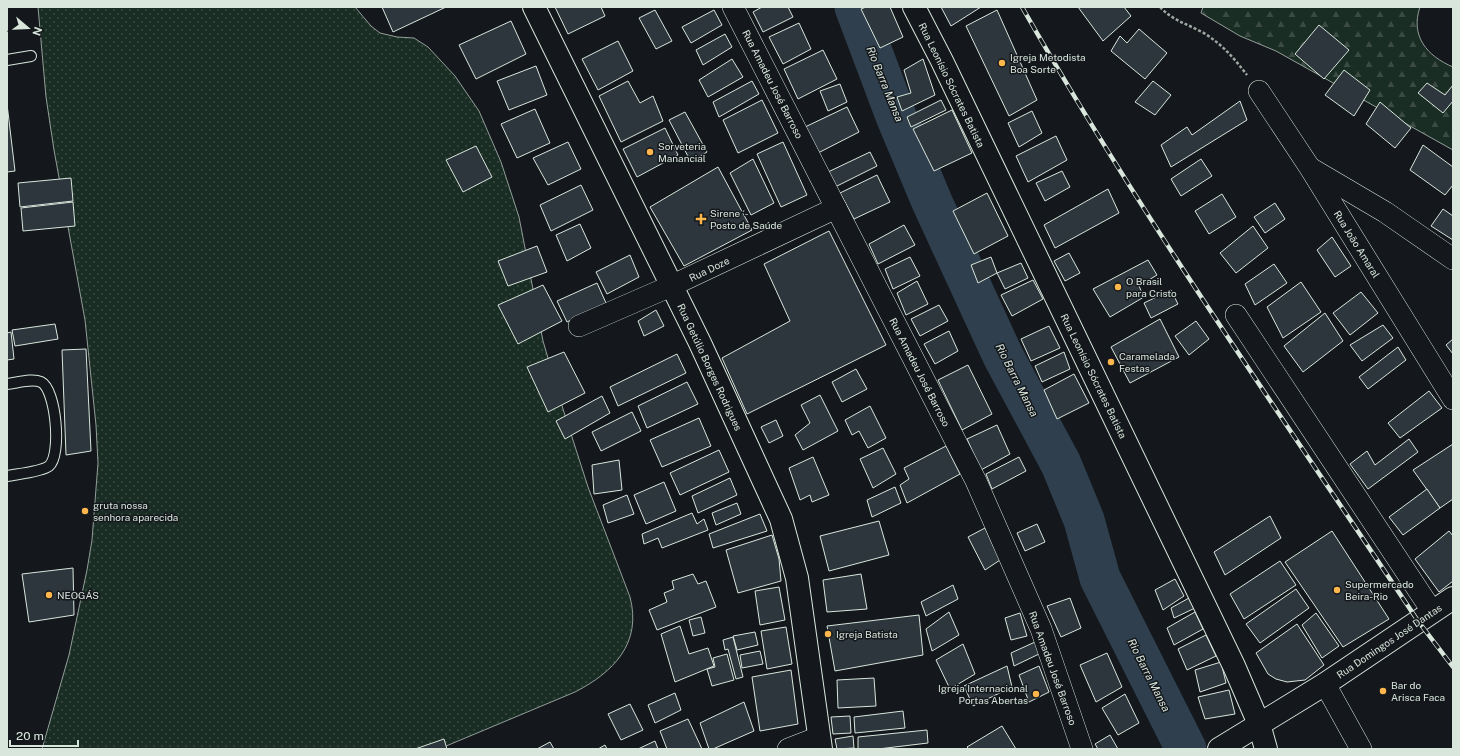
<svg xmlns="http://www.w3.org/2000/svg" width="1460" height="756" font-family="'Public Sans',sans-serif">
<defs>
<pattern id="grass-dots" width="8" height="8" patternUnits="userSpaceOnUse"><rect width="8" height="8" fill="#1a2d24"/><path d="M2 2h.1M6 6h.1" fill="none" stroke="#3b4b43" stroke-width="1.8" stroke-linecap="round"/></pattern>
<pattern id="forest-firs" width="22" height="20" patternUnits="userSpaceOnUse"><rect width="22" height="20" fill="#1a2d24"/><path d="M5 1l3.5 6h-7zM16 11l3.5 6h-7z" fill="#3b4b43"/></pattern>
</defs>
<rect width="100%" height="100%" fill="#14181c"/>
<!-- grass -->
<path fill="url(#grass-dots)" stroke="#939e99" d="M38,7H355L371,26L380,33L397,37L414,38L428,47L455,76L479,111L501,162L519,217L543,341L563,409L588,487L630,597C642,643 614,672 575,692L439,749H42L69,655L87,570L92,540L98,463L96,425L85,320L54,150L46,97Z"/>
<!-- forest -->
<path fill="url(#forest-firs)" stroke="#939e99" d="M1203,7H1420C1410,36 1427,56 1453,67V150L1276,51L1240,36L1201,13Z"/>
<g fill="none" stroke-linecap="round" stroke-linejoin="round">
<!-- river -->
<path stroke="#2f3f4d" stroke-width="41" d="M855,7L896,116L932,202L1003,356L1061,464L1084,520L1100,578L1186,749"/>
</g>
<!-- building -->
<g fill="#2c363c" stroke="#d8e6dc">
<path d="M382,7H446L393,32Z"/>
<path d="M555,7H601L605,16L568,34Z"/>
<path d="M762,7H788L793,17L763,32L753,12Z"/>
<path d="M866,7H890L903,37L880,48L861,9Z"/>
<path d="M941,7H981L951,26Z"/>
<path d="M1078,7H1124L1131,16L1103,41Z"/>
<path d="M655,10L672,41L656,49L639,18Z"/>
<path d="M714,10L722,25L691,43L682,27Z"/>
<path d="M997,10L1037,100L1009,116L966,26Z"/>
<path d="M511,21L526,54L476,79L459,45Z"/>
<path d="M799,23L811,49L783,64L769,37Z"/>
<path d="M1319,25L1349,50L1324,79L1295,54Z"/>
<path d="M1139,29L1167,53L1145,79L1111,51L1120,36L1127,43Z"/>
<path d="M725,34L732,47L703,65L696,50Z"/>
<path d="M618,41L633,71L598,90L582,59Z"/>
<path d="M823,50L837,79L798,99L784,69Z"/>
<path d="M732,59L743,77L708,97L699,80Z"/>
<path d="M923,59L935,95L902,111L897,97L911,93L904,70Z"/>
<path d="M536,66L547,95L509,110L497,81Z"/>
<path d="M1344,70L1370,90L1354,116L1325,95Z"/>
<path d="M628,81L640,103L653,96L663,121L621,142L599,96Z"/>
<path d="M752,81L759,94L719,117L713,102Z"/>
<path d="M1153,81L1171,95L1155,115L1135,102Z"/>
<path d="M1427,83L1445,95L1453,85V101L1443,113L1418,93Z"/>
<path d="M840,84L847,102L828,111L820,91Z"/>
<path d="M762,100L778,133L738,153L723,120Z"/>
<path d="M941,100L946,110L911,127L907,117Z"/>
<path d="M1240,101L1247,120L1171,167L1161,145L1187,127L1192,135Z"/>
<path d="M1380,102L1411,128L1395,148L1366,124Z"/>
<path d="M7,104L15,171L7,172Z"/>
<path d="M847,107L859,132L818,153L805,127Z"/>
<path d="M535,109L550,143L517,158L501,124Z"/>
<path d="M952,110L972,153L934,171L913,129Z"/>
<path d="M1032,111L1042,133L1019,147L1008,123Z"/>
<path d="M685,112L707,152L691,162L669,120Z"/>
<path d="M665,128L678,155L637,177L623,149Z"/>
<path d="M1056,136L1067,160L1028,182L1016,156Z"/>
<path d="M568,142L581,169L548,185L533,158Z"/>
<path d="M783,142L807,195L781,207L757,154Z"/>
<path d="M1423,145L1453,167V185L1445,195L1410,170Z"/>
<path d="M476,146L492,177L463,192L446,160Z"/>
<path d="M870,152L877,166L835,187L828,172Z"/>
<path d="M753,159L774,203L751,215L730,173Z"/>
<path d="M1201,159L1212,176L1181,196L1171,179Z"/>
<path d="M718,167L752,230L684,266L650,207Z"/>
<path d="M1062,171L1070,187L1045,201L1036,183Z"/>
<path d="M877,175L890,202L854,219L840,193Z"/>
<path d="M71,178L73,201L20,207L18,183Z"/>
<path d="M581,185L593,210L551,231L540,205Z"/>
<path d="M1108,189L1119,213L1055,248L1044,225Z"/>
<path d="M987,193L1008,236L974,254L953,211Z"/>
<path d="M1222,194L1236,217L1209,234L1195,211Z"/>
<path d="M73,202L75,226L23,231L21,208Z"/>
<path d="M1275,203L1285,219L1265,233L1254,217Z"/>
<path d="M1443,209L1453,216V240L1431,226Z"/>
<path d="M580,224L591,248L567,261L556,235Z"/>
<path d="M904,225L915,245L878,264L869,244Z"/>
<path d="M1253,226L1268,248L1236,273L1220,253Z"/>
<path d="M829,231L886,345L747,414L722,358L790,321L764,264Z"/>
<path d="M1332,237L1351,266L1335,277L1317,250Z"/>
<path d="M537,246L547,272L508,286L498,261Z"/>
<path d="M1069,253L1080,273L1065,281L1054,261Z"/>
<path d="M630,255L639,277L607,294L596,272Z"/>
<path d="M910,257L920,276L893,289L885,269Z"/>
<path d="M991,257L997,273L978,283L971,265Z"/>
<path d="M1148,260L1157,275L1139,286L1144,297L1110,317L1093,289Z"/>
<path d="M1021,263L1028,278L1005,289L997,273Z"/>
<path d="M1274,264L1287,283L1255,305L1245,284Z"/>
<path d="M1033,280L1043,299L1012,316L1001,295Z"/>
<path d="M917,281L928,304L906,315L897,293Z"/>
<path d="M1301,282L1321,312L1283,338L1267,307Z"/>
<path d="M597,283L606,303L567,322L557,301Z"/>
<path d="M543,285L562,321L518,344L498,305Z"/>
<path d="M1171,290L1178,304L1151,318L1144,303Z"/>
<path d="M1361,292L1378,313L1350,335L1333,313Z"/>
<path d="M939,305L948,321L920,336L911,319Z"/>
<path d="M656,310L664,326L644,336L638,321Z"/>
<path d="M1325,313L1343,341L1303,372L1284,346Z"/>
<path d="M1160,319L1179,357L1130,383L1111,347Z"/>
<path d="M1196,321L1209,339L1189,355L1175,336Z"/>
<path d="M55,324L58,339L15,346L12,330Z"/>
<path d="M1383,325L1393,338L1362,361L1350,345Z"/>
<path d="M1049,326L1060,348L1031,361L1021,339Z"/>
<path d="M949,331L958,351L935,364L924,344Z"/>
<path d="M11,332L14,359L7,360V333Z"/>
<path d="M1453,339V354L1446,345Z"/>
<path d="M1398,347L1406,360L1368,389L1359,377Z"/>
<path d="M86,349L91,451L66,455L62,350Z"/>
<path d="M564,352L585,393L548,412L527,367Z"/>
<path d="M1064,352L1070,369L1042,382L1035,366Z"/>
<path d="M677,354L686,373L618,406L610,387Z"/>
<path d="M968,365L992,414L962,430L938,380Z"/>
<path d="M856,369L867,389L842,402L832,382Z"/>
<path d="M1074,374L1089,403L1057,419L1044,390Z"/>
<path d="M687,382L698,404L647,428L638,406Z"/>
<path d="M1429,391L1442,408L1400,438L1388,423Z"/>
<path d="M820,395L838,431L803,450L795,435L810,423L801,405Z"/>
<path d="M602,396L610,413L565,439L556,421Z"/>
<path d="M870,406L886,438L868,448L859,431L852,435L845,420Z"/>
<path d="M632,412L641,431L601,451L592,432Z"/>
<path d="M699,418L711,446L662,467L650,440Z"/>
<path d="M776,420L783,436L769,443L761,427Z"/>
<path d="M997,425L1010,454L981,470L967,439Z"/>
<path d="M1409,439L1418,452L1368,489L1350,464L1367,451L1375,465Z"/>
<path d="M1453,444V499L1440,508L1413,470Z"/>
<path d="M946,446L960,474L907,503L900,485L909,479L904,468Z"/>
<path d="M883,448L896,474L873,488L860,459Z"/>
<path d="M719,450L729,472L680,495L670,473Z"/>
<path d="M813,457L829,495L812,502L810,495L800,500L789,468Z"/>
<path d="M1019,457L1026,471L992,489L986,474Z"/>
<path d="M619,460L622,490L594,494L592,465Z"/>
<path d="M730,478L737,495L698,513L692,496Z"/>
<path d="M664,482L676,511L646,524L634,495Z"/>
<path d="M895,487L901,503L872,517L867,500Z"/>
<path d="M1427,489L1440,508L1403,535L1389,517Z"/>
<path d="M627,495L634,514L608,523L603,505Z"/>
<path d="M737,503L741,514L716,525L712,513Z"/>
<path d="M692,513L697,524L704,519L708,530L662,548L658,538L644,544L642,534Z"/>
<path d="M760,514L767,531L713,548L709,534Z"/>
<path d="M1270,516L1281,538L1225,575L1214,552Z"/>
<path d="M879,521L889,555L829,571L820,536Z"/>
<path d="M1037,524L1045,542L1025,551L1017,533Z"/>
<path d="M985,528L1000,560L985,570L968,537Z"/>
<path d="M1332,531L1389,619L1343,647L1285,562Z"/>
<path d="M1449,531L1453,536V581L1439,592L1415,559Z"/>
<path d="M772,535L779,559L781,581L738,593L726,550Z"/>
<path d="M1280,561L1296,585L1244,619L1230,594Z"/>
<path d="M73,568L74,615L29,622L22,574Z"/>
<path d="M693,574L698,584L706,581L716,607L657,630L649,610L667,602L664,593L674,589L672,581Z"/>
<path d="M861,574L867,609L827,612L823,580Z"/>
<path d="M1175,579L1184,596L1163,610L1155,590Z"/>
<path d="M953,585L958,599L926,616L921,602Z"/>
<path d="M779,587L785,620L760,625L755,591Z"/>
<path d="M1296,589L1309,608L1260,643L1246,624Z"/>
<path d="M1070,598L1081,628L1061,637L1047,606Z"/>
<path d="M1189,598L1195,608L1174,618L1171,608Z"/>
<path d="M949,612L959,635L932,651L926,629Z"/>
<path d="M1195,612L1203,629L1174,645L1167,628Z"/>
<path d="M1020,613L1027,636L1011,640L1005,618Z"/>
<path d="M1316,613L1339,646L1322,658L1302,625Z"/>
<path d="M919,615L923,655L835,671L827,626Z"/>
<path d="M701,617L705,633L693,636L689,620Z"/>
<path d="M1297,624L1324,665L1305,680L1287,682L1276,679L1268,674L1256,653Z"/>
<path d="M680,626L689,654L708,648L714,666L675,682L661,634Z"/>
<path d="M786,627L792,664L767,669L761,631Z"/>
<path d="M755,632L758,645L737,650L733,636Z"/>
<path d="M1206,635L1216,656L1187,670L1178,649Z"/>
<path d="M733,637L743,677L736,679L728,649L725,650L723,640Z"/>
<path d="M1035,642L1039,654L1014,666L1011,653Z"/>
<path d="M963,644L975,674L950,689L936,660Z"/>
<path d="M760,651L763,664L742,668L740,655Z"/>
<path d="M1107,653L1122,687L1096,702L1080,665Z"/>
<path d="M727,654L734,680L712,686L707,669L715,667L713,658Z"/>
<path d="M1221,662L1226,683L1200,692L1195,670Z"/>
<path d="M1007,666L1012,687L973,706L964,686Z"/>
<path d="M1039,666L1049,692L1029,702L1019,675Z"/>
<path d="M791,670L798,724L760,731L752,677Z"/>
<path d="M874,678L876,706L838,708L837,680Z"/>
<path d="M1229,690L1235,714L1205,719L1198,697Z"/>
<path d="M675,693L681,710L655,723L648,705Z"/>
<path d="M1125,694L1139,723L1118,735L1102,708Z"/>
<path d="M744,702L754,731L713,749H709L700,723Z"/>
<path d="M630,704L643,730L621,740L608,714Z"/>
<path d="M903,711L905,728L855,733L854,717Z"/>
<path d="M850,716L851,733L833,734L831,717Z"/>
<path d="M688,719L702,749H667L660,731Z"/>
<path d="M1002,726L1016,749H969L967,747Z"/>
<path d="M927,730L928,743L878,749H858V737Z"/>
<path d="M1110,735L1118,749H1098L1095,744Z"/>
<path d="M853,736L854,748L837,749L835,739Z"/>
<path d="M444,739L447,749H415Z"/>
<path d="M655,741L658,749H638Z"/>
<path d="M550,742L554,749H537Z"/>
<path d="M605,745L607,749H598Z"/>
</g>
<g fill="none" stroke-linecap="round" stroke-linejoin="round">
<defs>
<g id="service">
<path d="M7,60L31,56"/>
<path d="M7,384C17,383 32,378 41,382C56,389 62,455 49,466C41,472 17,474 7,476"/>
</g>
<g id="minor">
<path d="M733,7L976,481L1041,629L1082,749"/>
<path d="M1259,91L1310,168L1453,399"/>
<path d="M1312,169L1385,212L1453,259"/>
<path d="M1236,315L1432,611"/>
<path d="M579,326L671,286L836,208"/>
<path d="M1325,684L1361,749"/>
<path d="M788,749L819,737"/>
</g>
<g id="tertiary">
<path d="M534,7L700,343L781,519L797,578L821,749"/>
<path d="M914,7L942,61L1234,666L1259,724L1266,749"/>
<path d="M1219,749L1325,684L1453,598"/>
</g>
</defs>
<!-- service casing -->
<use href="#service" stroke="#d8e6dc" stroke-width="12"/>
<!-- minor casing -->
<use href="#minor" stroke="#d8e6dc" stroke-width="22"/>
<!-- tertiary casing -->
<use href="#tertiary" stroke="#d8e6dc" stroke-width="24"/>
<!-- path -->
<path stroke="#9da8a2" stroke-width="2.5" stroke-dasharray="3 2" stroke-linecap="butt" d="M1160,7C1172,20 1187,24 1202,32C1221,43 1234,58 1247,75"/>
<!-- service -->
<use href="#service" stroke="#14181c" stroke-width="10"/>
<!-- minor -->
<use href="#minor" stroke="#14181c" stroke-width="21"/>
<!-- tertiary -->
<use href="#tertiary" stroke="#14181c" stroke-width="22"/>
<defs>
<path id="rail" d="M1022,7C1142,218 1283,418 1418,621L1453,667"/>
</defs>
<!-- rail casing -->
<use href="#rail" stroke="#d8e6dc" stroke-width="4.5"/>
<!-- rail -->
<use href="#rail" stroke="#14181c" stroke-width="3" stroke-dasharray="9" stroke-linecap="butt"/>
</g>
<!-- markers -->
<g fill="#ffb74d" stroke="#14181c" stroke-width="1.5">
<circle cx="1002" cy="63" r="4"/>
<circle cx="650" cy="152" r="4"/>
<path d="M699 213h4v4h4v4h-4v4h-4v-4h-4v-4h4z"/>
<circle cx="1118" cy="287" r="4"/>
<circle cx="1111" cy="362" r="4"/>
<circle cx="85" cy="511" r="4"/>
<circle cx="1337" cy="590" r="4"/>
<circle cx="49" cy="595" r="4"/>
<circle cx="828" cy="634" r="4"/>
<circle cx="1383" cy="691" r="4"/>
<circle cx="1036" cy="694" r="4"/>
</g>
<g text-anchor="middle" dominant-baseline="central" stroke-width="3" stroke-linejoin="round" paint-order="stroke">
<!-- poi labels -->
<g font-size="10" fill="#d8e6dc" stroke="#14181c" text-anchor="start">
<text x="1010" y="57">Igreja Metodista<tspan x="1010" dy="12">Boa Sorte</tspan></text>
<text x="658" y="146">Sorveteria<tspan x="658" dy="12">Manancial</tspan></text>
<text x="710" y="213">Sirene ´-<tspan x="710" dy="12">Posto de Saúde</tspan></text>
<text x="1126" y="281">O Brasil<tspan x="1126" dy="12">para Cristo</tspan></text>
<text x="1119" y="356">Caramelada<tspan x="1119" dy="12">Festas</tspan></text>
<text x="93" y="505">gruta nossa<tspan x="93" dy="12">senhora aparecida</tspan></text>
<text x="1345" y="584">Supermercado<tspan x="1345" dy="12">Beira-Rio</tspan></text>
<text x="57" y="595">NEOGÁS</text>
<text x="836" y="634">Igreja Batista</text>
<text x="1391" y="685">Bar do<tspan x="1391" dy="12">Arisca Faca</tspan></text>
<text x="1028" y="688" text-anchor="end">Igreja Internacional<tspan x="1028" dy="12">Portas Abertas</tspan></text>
</g>
<!-- street labels -->
<g font-size="10" fill="#d8e6dc" stroke="#14181c">
<text transform="translate(773 84) rotate(63)">Rua Amadeu José Barroso</text>
<text transform="translate(952 85) rotate(64)">Rua Leonísio Sócrates Batista</text>
<text transform="translate(1357 244) rotate(58)">Rua João Amaral</text>
<text transform="translate(709 269) rotate(-26)">Rua Doze</text>
<text transform="translate(710 367) rotate(65)">Rua Getúlio Borges Rodrigues</text>
<text transform="translate(920 372) rotate(63)">Rua Amadeu José Barroso</text>
<text transform="translate(1094 376) rotate(64)">Rua Leonísio Sócrates Batista</text>
<text transform="translate(1389 641) rotate(-34)">Rua Domingos José Dantas</text>
<text transform="translate(1053 668) rotate(70)">Rua Amadeu José Barroso</text>
</g>
<!-- water labels -->
<g font-size="11" font-style="italic" fill="#d8e6dc" stroke="#14181c">
<text transform="translate(885 84) rotate(68)">Rio Barra Mansa</text>
<text transform="translate(1017 380) rotate(63)">Rio Barra Mansa</text>
<text transform="translate(1149 675) rotate(63)">Rio Barra Mansa</text>
</g>
</g>
<!-- border -->
<rect width="1460" height="756" fill="none" stroke="#d8e6dc" stroke-width="16"/>
<!-- north arrow -->
<g transform="translate(28 28) rotate(109)" stroke="#14181c" stroke-width="3" paint-order="stroke">
<path d="M0-3L7 15L0 10L-7 15Z" fill="#d8e6dc"/>
<text y="-6" font-size="11" font-weight="bold" text-anchor="middle" fill="#d8e6dc">N</text>
</g>
<!-- scale -->
<path d="M10 740v6h68v-6" fill="none" stroke="#d8e6dc" stroke-width="2"/>
<text x="16" y="740" font-size="12" fill="#d8e6dc" stroke="#14181c" stroke-width="3" paint-order="stroke">20 m</text>
</svg>
